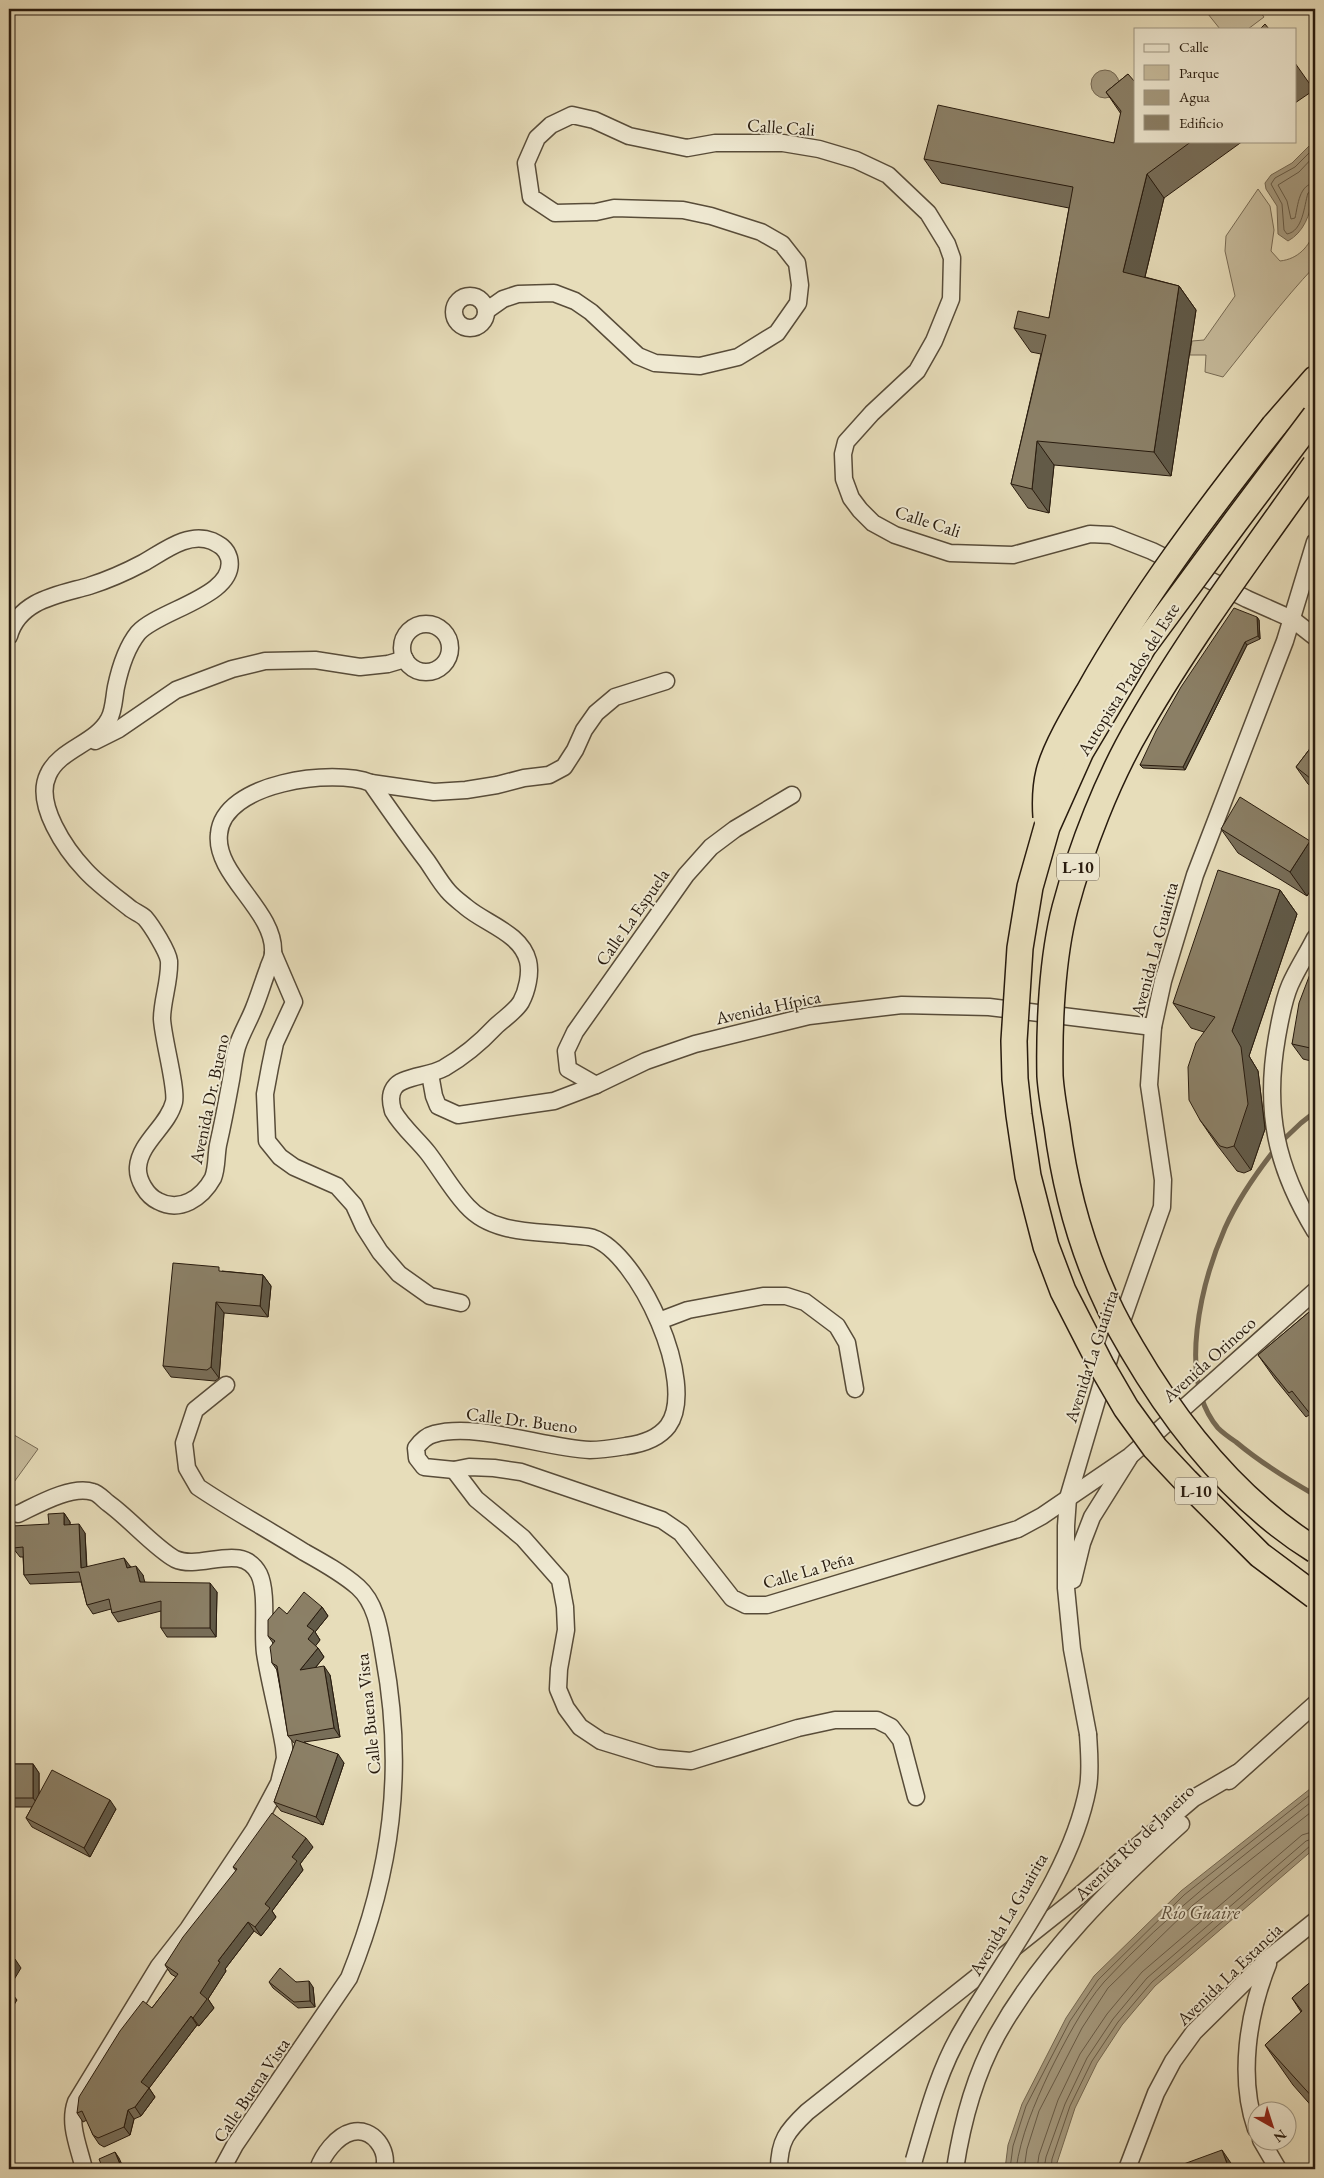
<svg xmlns="http://www.w3.org/2000/svg" width="1324" height="2178" font-family="'EB Garamond',serif">
<rect width="100%" height="100%" fill="#e7ddba"/>
<filter id="stains"><feTurbulence type="fractalNoise" baseFrequency=".004" numOctaves="4"/><feColorMatrix values="0 0 0 0 .2 0 0 0 0 .09 0 0 0 0 .02 0 0 0 .5 -.17"/></filter>
<radialGradient id="worn" r=".72"><stop offset=".6" stop-color="#630" stop-opacity="0"/><stop offset="1" stop-color="#630" stop-opacity=".3"/></radialGradient>
<!-- green -->
<g fill="#c7bc9d" stroke="#786c56">
<path d="M1204,9H1258L1264,17L1248,29H1220Z"/>
<path d="M1258,189L1270,206L1274,230L1271,251L1280,261C1298,259 1309,247 1315,230V266C1282,301 1253,340 1223,377L1205,372L1206,355H1190L1192,341L1204,340L1235,296L1225,251L1226,236Z"/>
<path d="M9,1432L38,1449L9,1489Z"/>
</g>
<!-- water -->
<g fill="#a69b80" stroke="#746852">
<circle cx="1105" cy="84" r="14"/>
<path d="M1315,140C1315,171 1319,224 1288,241L1278,234L1277,206L1266,189L1265,183L1271,175L1292,163Z"/>
<path d="M1315,1785V1848L1155,1986L1122,2025L1097,2063L1075,2108L1055,2169H1005L1008,2145L1022,2104L1066,2018L1094,1976L1181,1891Z"/>
</g>
<g fill="none" stroke-linecap="round" stroke-linejoin="round">
<!-- shore -->
<g stroke="#675b47" stroke-width="1">
<path d="M1315,147L1295,167L1275,178L1271,184L1282,204L1284,230L1287,234C1303,231 1304,206 1308,193L1315,189"/>
<path d="M1315,155L1299,172L1278,185L1287,201L1291,219L1295,218C1298,205 1299,184 1315,183"/>
<path d="M1010,2169L1013,2146L1026,2106L1070,2021L1098,1980L1184,1895L1315,1791"/>
<path d="M1016,2169C1021,2135 1034,2105 1049,2073C1063,2045 1083,2006 1104,1982C1167,1913 1242,1857 1315,1799"/>
<path d="M1024,2169L1027,2149L1039,2111L1082,2028L1108,1988L1193,1905L1315,1809"/>
<path d="M1037,2169L1039,2155L1058,2100L1080,2054L1107,2014L1142,1972L1302,1835L1315,1831"/>
<path d="M1044,2169L1046,2157L1065,2104L1087,2058L1113,2019L1147,1978L1306,1841L1315,1838"/>
<path d="M1051,2169L1052,2159L1070,2106L1092,2061L1118,2022L1152,1982L1310,1846L1315,1845"/>
</g>
<!-- stream -->
<g stroke="#746852" stroke-width="5">
<path d="M1282,1141L1301,1123L1315,1112"/>
<path d="M1276,1148C1257,1172 1238,1199 1225,1228C1202,1281 1176,1379 1218,1428C1223,1433 1230,1438 1236,1442C1261,1463 1287,1479 1315,1495"/>
</g>
<defs>
<g id="minor">
<circle cx="470" cy="312" r="16"/>
<path d="M486,311L503,299L518,294L554,293L575,301L591,312L638,356L655,363L700,366L738,357L777,333L798,303L800,285L797,263L782,244L761,232L711,216L683,210L614,208L596,212L555,213L531,197L526,163L537,138L551,125L572,115L594,120L629,136L687,148L715,143H783L819,149L856,160L888,175L928,213L947,244L952,258L951,299L934,341L917,371L872,413L846,442L843,454L844,479L851,498L860,510L873,523L895,535L950,553L1013,555L1090,534L1111,535L1152,551L1247,599L1292,619L1315,637"/>
<circle cx="426" cy="648" r="24"/>
<path d="M9,636C19,600 58,595 89,586C108,580 126,572 143,563C163,552 188,531 212,541C220,545 226,548 229,558C238,596 158,610 138,633C126,648 120,668 116,687C114,697 114,710 109,719C96,744 59,749 48,775C34,804 66,850 86,871C99,885 116,897 131,909C135,912 141,914 145,918C152,926 168,952 169,961C170,981 162,1000 162,1019C163,1039 177,1088 174,1102C168,1126 140,1142 138,1167C137,1180 147,1196 158,1201C180,1213 202,1198 213,1178C217,1168 216,1156 218,1145C223,1123 227,1102 231,1080C233,1069 234,1057 237,1047C241,1034 249,1021 254,1008C259,996 263,982 268,969C269,964 273,959 273,953C276,911 214,875 219,834C223,782 334,768 371,783C389,809 408,836 427,861C434,871 440,882 448,891C453,897 460,902 466,907C486,924 521,933 528,961C531,973 527,991 521,1002C515,1012 503,1019 495,1027C480,1043 463,1057 444,1068C431,1075 416,1075 403,1081C395,1084 391,1091 391,1099C391,1104 392,1107 393,1111C402,1127 417,1139 428,1153C441,1170 452,1190 467,1206C492,1234 534,1231 569,1235C576,1236 586,1236 593,1238C638,1253 699,1384 668,1426C658,1439 641,1444 626,1446C614,1448 601,1450 590,1450C545,1448 476,1422 434,1434C426,1436 421,1441 416,1448L417,1458L424,1467L454,1470L469,1467L494,1468L521,1472L662,1520L681,1533L732,1598L746,1605H767L1018,1529L1042,1516L1130,1456L1315,1291"/>
<path d="M95,741L119,729L176,690L232,669L265,661L315,660L360,667L388,664L405,659"/>
<path d="M371,783L434,792L466,790L497,785L524,778L549,775L564,767L575,750L584,730L596,713L615,697L666,681"/>
<path d="M1315,938C1307,954 1297,969 1290,985C1283,1001 1280,1021 1277,1037C1264,1111 1276,1167 1315,1231"/>
<path d="M273,953L294,1002L275,1043L270,1067L265,1094L267,1141L280,1157L294,1167L337,1186L354,1205L364,1227L380,1252L399,1274L430,1296L461,1303"/>
<path d="M430,1074L434,1096L438,1106L458,1115L554,1101L596,1085L646,1061L695,1044L809,1016L902,1005L989,1007L1153,1027"/>
<path d="M596,1085L568,1069L566,1051L575,1032L686,875L711,847L735,829L792,795"/>
<path d="M659,1321L688,1310L763,1296H786L805,1302L837,1326L847,1343L855,1389"/>
<path d="M454,1470L476,1499L523,1538L560,1580L565,1607L566,1630L559,1669L558,1689L566,1708L580,1727L601,1741L627,1749L657,1758L691,1761L798,1728L835,1720H877L891,1727L901,1740L916,1797"/>
<path d="M18,1514C37,1505 71,1485 93,1492C98,1493 104,1500 108,1503C129,1518 155,1548 175,1559C201,1571 242,1541 259,1574C268,1593 262,1631 265,1653C270,1685 279,1716 284,1747L285,1758L279,1783L254,1830L188,1929L159,1966L76,2102C68,2124 79,2147 84,2169"/>
<path d="M1073,1580L1082,1543L1092,1517L1129,1458"/>
<path d="M1088,1734L1072,1649L1066,1588V1526L1068,1498L1112,1349L1162,1207L1163,1180L1149,1085L1153,1027L1163,981L1195,875L1285,641L1315,542"/>
<path d="M1229,1781L1315,1704"/>
<path d="M1256,2129C1238,2077 1248,2014 1268,1964"/>
<path d="M1261,2140L1278,2169"/>
<path d="M222,2169L235,2145L349,1978C392,1872 405,1770 384,1656C380,1633 377,1604 358,1587C342,1573 322,1562 304,1552C269,1530 232,1510 198,1487L187,1468L184,1443L195,1410L226,1385"/>
<path d="M318,2169C323,2155 336,2136 352,2132C373,2127 389,2150 384,2169"/>
<path d="M779,2169C779,2141 787,2131 807,2112L1074,1900L1194,1798L1237,1773"/>
<path d="M955,2169C962,2123 974,2077 997,2035C1043,1953 1112,1886 1181,1824"/>
<path d="M1127,2169L1156,2093L1173,2061L1194,2032L1270,1957L1315,1921"/>
</g>
<path id="highway" d="M1274,426L1315,379"/>
</defs>
<!-- minor casing -->
<use href="#minor" stroke="#584c39" stroke-width="19"/>
<!-- highway casing -->
<use href="#highway" stroke="#281b0e" stroke-width="28"/>
<!-- minor -->
<use href="#minor" stroke="#efe9d2" stroke-width="16"/>
<!-- highway -->
<use href="#highway" stroke="#e7ddba" stroke-width="25"/>
<defs>
<path id="minor-bridge" d="M914,2160C927,2115 939,2069 963,2029C1006,1954 1072,1874 1088,1787C1091,1770 1089,1751 1088,1734"/>
<g id="highway-bridge">
<path d="M1315,416L1236,521L1143,647L1081,751L1047,827L1030,887L1020,948L1014,1041L1015,1079L1019,1115L1028,1176L1046,1246L1063,1291L1101,1365L1126,1408L1155,1448L1186,1481L1260,1555L1315,1596"/>
<path d="M1315,465C1255,550 1192,634 1140,724C1108,778 1081,848 1065,908C1052,958 1049,1025 1050,1076C1051,1092 1054,1109 1057,1126C1067,1204 1091,1281 1132,1349C1177,1426 1238,1502 1315,1550"/>
<path d="M1046,817C1045,802 1045,788 1049,772C1055,748 1076,713 1089,691C1142,597 1207,511 1274,426"/>
</g>
</defs>
<!-- minor-bridge casing -->
<use href="#minor-bridge" stroke="#584c39" stroke-width="19" stroke-linecap="butt"/>
<!-- highway-bridge casing -->
<use href="#highway-bridge" stroke="#281b0e" stroke-width="28" stroke-linecap="butt"/>
<!-- minor-bridge -->
<use href="#minor-bridge" stroke="#efe9d2" stroke-width="16"/>
<!-- highway-bridge -->
<use href="#highway-bridge" stroke="#e7ddba" stroke-width="25"/>
</g>
<!-- wall -->
<g fill="#786e59" stroke="#281b0e">
<path d="M1295,63L1314,90L1295,103Z"/>
<path d="M1128,74L1135,141H1243L1164,198L1145,277L1179,286L1196,310L1171,476L1054,465L1049,513L1028,508L1011,484L1041,354L1031,352L1014,328L1049,318L1069,208L941,183L924,159L1114,143L1121,114L1106,92Z"/>
<path d="M1257,617L1259,620L1260,639L1247,645L1185,770L1143,768L1140,765Z"/>
<path d="M1315,742V790L1308,784L1296,767Z"/>
<path d="M1221,829L1310,841L1315,849V883L1307,896L1238,853Z"/>
<path d="M1280,890L1297,914L1249,1056L1258,1071L1265,1129L1251,1170L1244,1173L1237,1171L1217,1145L1200,1120L1204,1032L1191,1028L1173,1003Z"/>
<path d="M1315,961V1062L1303,1059L1292,1044Z"/>
<path d="M222,1271L263,1275L271,1286L268,1317L224,1313L219,1378L215,1381L171,1377L163,1366Z"/>
<path d="M1315,1307V1423L1309,1415L1306,1417L1275,1379L1258,1355Z"/>
<path d="M64,1513L70,1522V1525L85,1533L87,1567L130,1566L143,1575L144,1582L217,1592L216,1637H167L161,1628V1611L118,1622L112,1613L111,1609L93,1614L87,1605L81,1582L30,1584L24,1575L23,1557H20L13,1548L49,1524Z"/>
<path d="M322,1607L328,1616L315,1632L320,1640L315,1646L318,1648L324,1657L316,1667L330,1675L340,1737L304,1742L344,1763L323,1825L281,1811L274,1802L295,1744L288,1736L277,1670L272,1663L273,1643L268,1636L287,1614Z"/>
<path d="M9,1764H33L39,1773V1793L116,1809L90,1857L32,1827L26,1818L32,1807H9Z"/>
<path d="M313,1847L300,1864L303,1870L272,1911L276,1917L261,1936L254,1931L225,1969L226,1971L208,1999L214,2008L199,2026L197,2025L149,2088L155,2097L141,2116L134,2119L130,2135L104,2147L99,2144L93,2135L87,2120L83,2122L77,2113L152,2008L176,1977L171,1974L165,1965L236,1871L233,1867Z"/>
<path d="M1315,1978V2110L1293,2085L1265,2045L1301,2012L1292,1998Z"/>
<path d="M269,1982H296L313,1987L315,2007L298,2008L273,1988Z"/>
</g>
<!-- shaded-wall -->
<g fill="#615a48" stroke="#281b0e">
<path d="M1147,174L1164,198L1140,297L1123,272Z"/>
<path d="M1179,286L1196,310L1171,476L1154,452Z"/>
<path d="M1037,441L1054,465L1049,513L1032,489Z"/>
<path d="M1257,617L1259,620L1260,639L1258,636Z"/>
<path d="M1245,642L1247,645L1185,770L1183,767Z"/>
<path d="M1310,841L1315,849V883L1307,896L1290,872Z"/>
<path d="M1280,890L1297,914L1249,1056L1258,1071L1265,1129L1251,1170L1234,1146L1232,1031Z"/>
<path d="M263,1275L271,1286L268,1317L260,1306Z"/>
<path d="M216,1302L224,1313L219,1378L211,1367Z"/>
<path d="M64,1513L70,1522V1534L64,1525Z"/>
<path d="M79,1524L85,1533L87,1577L81,1568Z"/>
<path d="M124,1558L130,1566L133,1577L127,1568Z"/>
<path d="M136,1566L143,1575L147,1591L140,1582Z"/>
<path d="M210,1583L217,1592L216,1637L210,1628Z"/>
<path d="M322,1607L328,1616L315,1632L320,1640L314,1648L308,1639L307,1626Z"/>
<path d="M318,1648L324,1657L306,1679L300,1670Z"/>
<path d="M324,1666L330,1675L340,1737L334,1728Z"/>
<path d="M338,1754L344,1763L323,1825L316,1817Z"/>
<path d="M33,1764L39,1773V1806L33,1798Z"/>
<path d="M110,1800L116,1809L90,1857L84,1848Z"/>
<path d="M306,1838L313,1847L300,1864L303,1870L272,1911L276,1917L261,1936L255,1927L265,1904L292,1857Z"/>
<path d="M248,1922L254,1931L225,1969L226,1971L208,1999L214,2008L199,2026L193,2018L200,1993L218,1961Z"/>
<path d="M15,1959L21,1968L9,1988V1969Z"/>
<path d="M309,1981L313,1987L315,2007L310,2001Z"/>
<path d="M10,1991L17,2000L9,2013V1994Z"/>
<path d="M191,2016L197,2025L147,2091L141,2082Z"/>
<path d="M149,2088L155,2097L141,2116L135,2107Z"/>
<path d="M128,2110L134,2119L130,2135L124,2127Z"/>
<path d="M1222,2150L1235,2169H1229Z"/>
<path d="M115,2152L119,2158L124,2169H122Z"/>
</g>
<!-- building -->
<g fill="#8b8067" stroke="#281b0e">
<path d="M1265,24L1269,29H1260Z"/>
<path d="M1128,74L1135,82V141H1192L1147,174L1123,272L1179,286L1154,452L1037,441L1032,489L1011,484L1046,335L1014,328L1018,311L1049,318L1073,187L924,159L938,105L1114,143L1121,111L1106,92Z"/>
<path d="M1234,608L1257,617L1258,636L1245,642L1183,767L1140,765L1156,731L1181,687Z"/>
<path d="M1315,742V782L1296,767Z"/>
<path d="M1240,797L1310,841L1290,872L1221,829Z"/>
<path d="M1218,870L1280,890L1232,1031L1241,1047L1248,1104L1234,1146L1227,1148L1220,1146L1200,1120L1189,1100L1188,1067L1196,1043L1215,1017L1173,1003Z"/>
<path d="M1315,961V1049L1292,1044L1299,1003Z"/>
<path d="M173,1263L219,1267V1271L263,1275L260,1306L216,1302L211,1367L207,1370L163,1366Z"/>
<path d="M1315,1307V1420L1292,1391L1289,1393L1258,1355Z"/>
<path d="M64,1513V1525L79,1524L81,1568L124,1558L127,1568L136,1566L140,1582L210,1583V1628H161V1601L112,1613L109,1599L87,1605L79,1572L24,1575L23,1547L13,1548L12,1526L49,1524L48,1514Z"/>
<path d="M304,1592L322,1607L307,1626L314,1631L308,1639L318,1648L300,1670L324,1666L334,1728L288,1736L277,1666L272,1663L271,1654L270,1647L275,1641L268,1636V1620L279,1607L287,1614Z"/>
<path d="M296,1740L338,1754L316,1817L274,1802Z"/>
<rect x="9" y="1764" width="24" height="34"/>
<path d="M52,1770L110,1800L84,1848L26,1818Z"/>
<path d="M272,1813L306,1838L292,1857L297,1861L265,1904L270,1908L255,1927L248,1922L218,1961L220,1962L200,1993L207,1999L193,2018L191,2016L141,2082L149,2088L135,2107L128,2110L124,2127L98,2138L93,2135L82,2111L77,2113L79,2097L120,2031L143,2001L152,2008L178,1974L165,1965L183,1937L237,1869L233,1867Z"/>
<path d="M9,1956L15,1959L9,1969Z"/>
<path d="M280,1968L296,1982L309,1981L310,2001L294,2002L269,1982Z"/>
<path d="M1315,1978V2100L1265,2045L1302,2011L1292,1998Z"/>
<path d="M1222,2150L1229,2169H1170Z"/>
<path d="M115,2152L122,2169H103L99,2159Z"/>
</g>
<g text-anchor="middle" dominant-baseline="central" stroke-width="4" stroke-linejoin="round" paint-order="stroke">
<!-- shield labels -->
<g fill="#efe9d2" stroke="#645949" stroke-width="1">
<rect x="1057" y="853.5" width="42" height="27" rx="4"/>
<rect x="1175" y="1477.5" width="42" height="27" rx="4"/>
</g>
<g font-size="16" font-weight="bold" fill="#281b0e">
<text x="1078" y="867">L-10</text>
<text x="1196" y="1491">L-10</text>
</g>
<!-- street labels -->
<g font-size="18" fill="#281b0e" stroke="#efe9d2">
<text transform="translate(781 127) rotate(4)">Calle Cali</text>
<text transform="translate(928 521) rotate(18)">Calle Cali</text>
<text transform="translate(1128 679) rotate(-58)">Autopista Prados del Este</text>
<text transform="translate(632 917) rotate(-55)">Calle La Espuela</text>
<text transform="translate(1154 949) rotate(-75)">Avenida La Guairita</text>
<text transform="translate(768 1007) rotate(-12)">Avenida Hípica</text>
<text transform="translate(209 1099) rotate(-78)">Avenida Dr. Bueno</text>
<text transform="translate(1091 1356) rotate(-72)">Avenida La Guairita</text>
<text transform="translate(1209 1359) rotate(-42)">Avenida Orinoco</text>
<text transform="translate(522 1420) rotate(7)">Calle Dr. Bueno</text>
<text transform="translate(808 1570) rotate(-16)">Calle La Peña</text>
<text transform="translate(368 1714) rotate(-96)">Calle Buena Vista</text>
<text transform="translate(1134 1842) rotate(-44)">Avenida Río de Janeiro</text>
<text transform="translate(1008 1914) rotate(-60)">Avenida La Guairita</text>
<text transform="translate(1229 1974) rotate(-44)">Avenida La Estancia</text>
<text transform="translate(251 2090) rotate(-56)">Calle Buena Vista</text>
</g>
<!-- water labels -->
<g font-size="19" font-style="italic" fill="#5a4e3c" stroke="#efe9d2">
<text x="1200" y="1912">Río Guaire</text>
</g>
</g>
<!-- margin -->
<rect width="1324" height="2178" fill="none" stroke="#e7ddba" stroke-width="30"/>
<rect x="10" y="10" width="1304" height="2158" fill="none" stroke="#281b0e" stroke-width="2.5"/>
<rect x="15" y="15" width="1294" height="2148" fill="none" stroke="#281b0e"/>
<!-- legend -->
<rect x="1134" y="28" width="162" height="115" fill="#efe9d2" stroke="#9f9784"/>
<rect x="1144" y="44" width="25" height="8" fill="#efe9d2" stroke="#9f9784"/>
<text x="1179" y="52" font-size="15" fill="#281b0e">Calle</text>
<rect x="1144" y="65" width="25" height="15" fill="#c7bc9d" stroke="#9f9784"/>
<text x="1179" y="78" font-size="15" fill="#281b0e">Parque</text>
<rect x="1144" y="90" width="25" height="15" fill="#a69b80" stroke="#9f9784"/>
<text x="1179" y="102" font-size="15" fill="#281b0e">Agua</text>
<rect x="1144" y="115" width="25" height="15" fill="#8b8067" stroke="#9f9784"/>
<text x="1179" y="128" font-size="15" fill="#281b0e">Edificio</text>
<!-- north arrow -->
<g transform="translate(1272 2126) rotate(141)"><circle r="24" fill="#efe9d2" stroke="#9f9784"/>
<path d="M0-4L9 19L0 12L-9 19Z" fill="#8f2418"/>
<text y="-8" font-size="14" font-weight="bold" text-anchor="middle" fill="#281b0e">N</text>
</g>
<rect width="100%" height="100%" filter="url(#stains)"/>
<rect width="100%" height="100%" fill="url(#worn)"/>
</svg>
